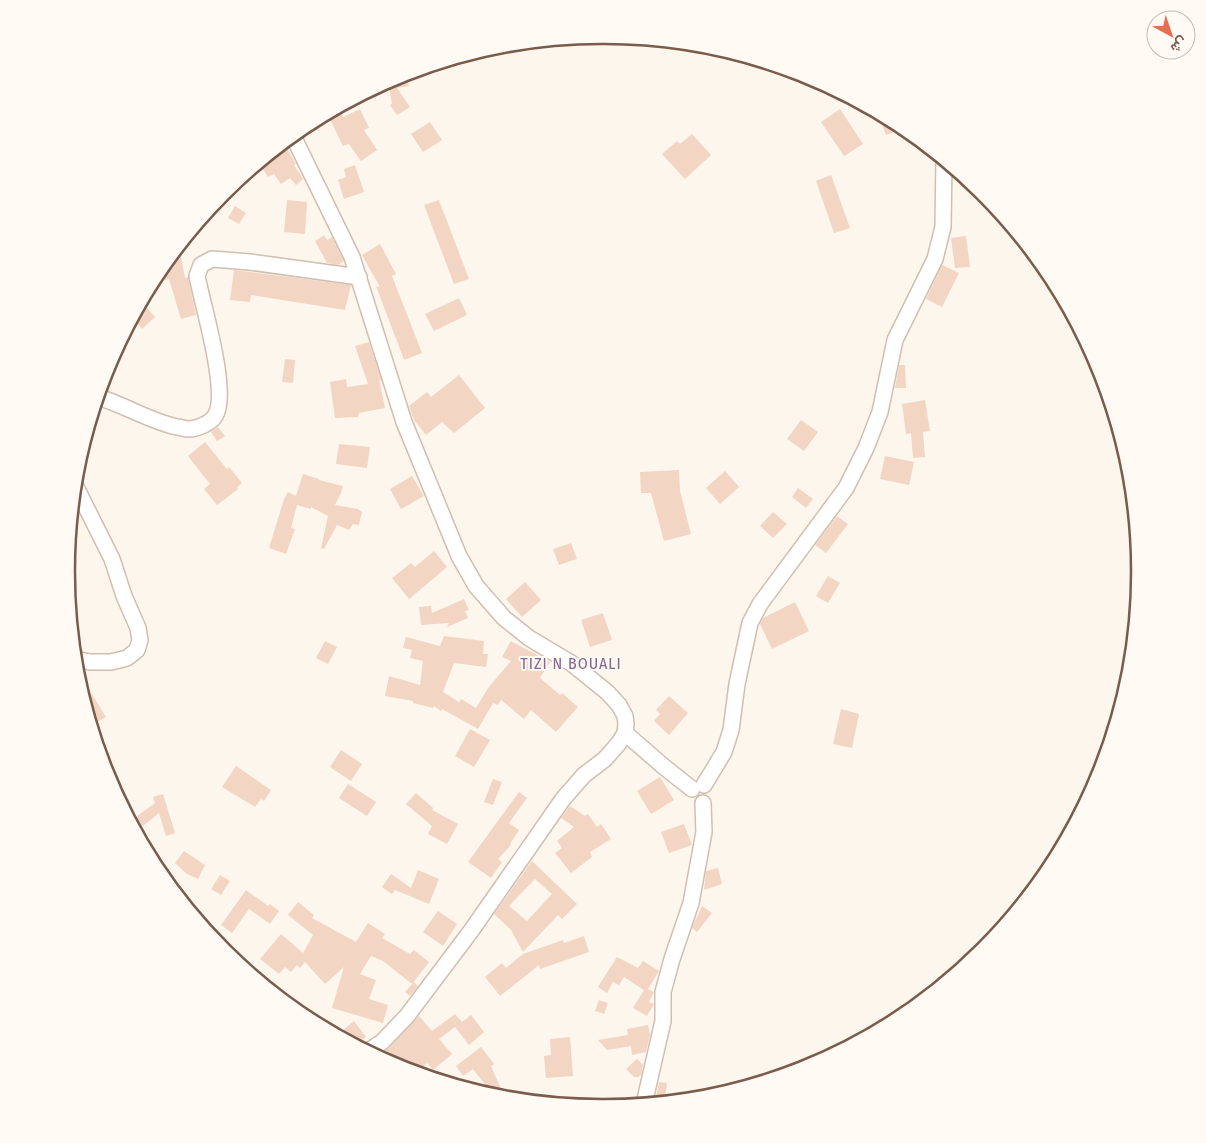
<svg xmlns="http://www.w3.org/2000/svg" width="1206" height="1143" font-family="'Fira Sans Condensed',Vazirmatn,sans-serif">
<rect width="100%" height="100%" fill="#fdf6ec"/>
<!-- building -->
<g fill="#f3d5c3" fill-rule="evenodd">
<path d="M406,73L409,86L397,88L410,107L397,115L390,105L392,104L388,81Z"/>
<path d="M338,108L343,117L360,109L369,128L364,130L377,150L361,161L349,144L343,146L327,113Z"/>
<path d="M840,109L863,144L844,156L821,122Z"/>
<path d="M878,113L901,126L904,128L886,135Z"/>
<path d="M430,122L442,140L423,152L411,134Z"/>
<path d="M692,134L711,155L685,179L662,154L677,141L680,144Z"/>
<path d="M284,143L296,164L294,165L303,179L296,185L290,178L281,184L274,174L268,177L259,163Z"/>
<path d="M355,165L364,192L344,199L338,180L346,177L344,169Z"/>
<path d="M831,175L850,228L834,233L816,181Z"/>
<path d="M287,200L307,202L305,234L284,232Z"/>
<path d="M439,200L469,279L454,284L424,205Z"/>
<path d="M235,206L246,213L239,224L228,218Z"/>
<path d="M324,235L327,240L332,237L344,261L338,265L327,263L315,241Z"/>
<path d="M966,236L970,267L955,268L951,238Z"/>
<path d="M380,244L396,274L392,276L422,353L404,360L376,286L380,287L362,255Z"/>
<path d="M180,253L185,278L188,277L196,315L181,319L169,279L165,280L161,270V268L173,254Z"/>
<path d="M942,265L959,273L942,307L926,299Z"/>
<path d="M234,270L351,285L345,310L251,295L250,302L230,300Z"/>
<path d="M459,298L467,315L434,331L425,314Z"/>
<path d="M142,302L155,317L142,329L133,318Z"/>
<path d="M369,342L382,382L379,379L385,408L359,413L358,417L335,418L330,382L346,379L347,387L368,384L355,346Z"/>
<path d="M285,359L295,360L293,383L282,382Z"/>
<path d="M899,365H905L906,388H895Z"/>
<path d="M459,375L485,408L454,433L442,422L426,435L414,420L409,406L427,392L431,397Z"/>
<path d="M925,400L930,431L923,432L925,457L913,458L911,433L906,434L902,404Z"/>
<path d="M801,420L818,432L804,451L787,439Z"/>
<path d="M218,427L225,436L217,441L211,432Z"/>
<path d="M205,442L227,469L229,467L242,483L237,487L238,489L217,505L204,489L210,484L188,456Z"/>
<path d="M339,444L370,447L367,468L336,464Z"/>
<path d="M885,456L914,462L909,485L880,479Z"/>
<path d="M679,470L680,491L691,534L664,541L651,493H641L640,472Z"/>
<path d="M725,471L739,487L720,504L706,488Z"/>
<path d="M303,474L319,479V480L343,486L341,493L335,505L358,509L362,512L359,525L353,524L349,530L337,525L324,549L321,548L328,516L311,507V509L297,505L291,528L295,529L286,554L269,548L284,499L288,492L296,496Z"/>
<path d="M412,476L424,496L401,509L390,489Z"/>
<path d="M798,488L813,499L806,508L792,497Z"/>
<path d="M773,512L787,524L773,538L760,526Z"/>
<path d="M837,516L848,524L826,553L815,545Z"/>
<path d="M571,543L577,559L559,565L553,549Z"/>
<path d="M434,551L447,567L409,599L392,578L411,563L415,567Z"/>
<path d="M828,576L840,583L828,603L816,596Z"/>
<path d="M525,582L541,600L522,617L506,599Z"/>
<path d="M464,599L469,610L465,611L468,618L447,627L449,623L421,625L419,607L431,606L432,613Z"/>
<path d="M795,602L809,631L772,649L760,624L763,618Z"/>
<path d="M603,613L612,640L590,647L581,620Z"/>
<path d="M444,636L484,641L483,654H488L486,667L454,663L443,692L459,702L461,699L476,708L488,688L511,661L502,657L511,641L550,662L540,678L560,695L562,693L578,707L556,732L531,710L524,719L501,700L498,705L493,703L478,729L442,709L441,711L434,706L433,708L413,703V701L385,696L389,676L420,685L423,661L410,658L412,650L403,648L406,637L440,646Z"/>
<path d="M325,641L337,647L328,664L316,658Z"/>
<path d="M79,673L106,717L92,725L77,676V674Z"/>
<path d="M669,696L688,713L669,735L654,721L660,714L656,710Z"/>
<path d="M841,709L859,714L852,748L833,744Z"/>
<path d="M470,729L490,740L474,767L455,756Z"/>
<path d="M341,750L362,764L351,781L330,767Z"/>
<path d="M236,766L271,790L264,801L261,799L255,807L222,787Z"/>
<path d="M660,777L674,800L651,814L637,791Z"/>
<path d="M493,779L502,782L493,805L484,802Z"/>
<path d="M348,784L376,802L367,816L339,798Z"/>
<path d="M519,792L527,798L509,823L519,830L510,844L511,845L498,859L502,862L491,878L468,862Z"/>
<path d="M416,793L433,808L432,810L458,824L447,844L428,834L432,826L406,804Z"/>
<path d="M163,794L175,833L166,836L159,813L143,826L136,817L155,803L153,797Z"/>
<path d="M570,806L585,816L588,814L597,827L601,824L611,839L590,852L592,857L571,873L555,853L562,848L557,841L574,827L561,818Z"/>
<path d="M684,824L692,845L669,853L661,832Z"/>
<path d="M184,851L205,865L198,879L187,874L175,863Z"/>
<path d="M532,861L577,904L562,919L558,915L523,952L511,930L494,914ZM535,879L552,894L527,921L509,906Z"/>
<path d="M718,868L722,884L704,890L706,871Z"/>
<path d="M418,870L439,879L429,904L395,890L392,894L382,887L391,874L411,888Z"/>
<path d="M220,875L230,881L221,895L211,889Z"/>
<path d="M246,890L268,906L270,904L279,911L270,924L249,909L232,933L221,925Z"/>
<path d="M298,902L314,915L312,918L356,942L368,923L385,934L382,938L410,954L414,950L429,962L412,984L383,961L371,956L360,974L376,980L369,999L388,1005L383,1023L332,1008L344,967L325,984L305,962L300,968L297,965L291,972L285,967L279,974L260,959L281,934L303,953L313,935L288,915Z"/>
<path d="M702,906L712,913L697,932L692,928Z"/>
<path d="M438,911L457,924L443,946L423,932Z"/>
<path d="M584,936L589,952L540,969L539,965L500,996L485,977L502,963L506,968L523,954L563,940L564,943Z"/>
<path d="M617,957L638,968L643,961L659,971L648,989L654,992L649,1002L654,1004L647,1016L633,1008L644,990L624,977L619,985L613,982L607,993L598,987Z"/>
<path d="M414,982L418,986L410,996L405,992Z"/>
<path d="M599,1000L608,1003L604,1014L595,1011Z"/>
<path d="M455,1014L462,1022L471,1015L484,1032L469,1045L455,1027L439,1039L452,1054L433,1070L427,1063L417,1073L408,1070L395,1057L389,1063L377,1056L389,1048L419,1016L432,1031Z"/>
<path d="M354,1021L366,1037L355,1045L337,1035Z"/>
<path d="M648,1025L650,1035L646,1052L632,1055L631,1046L607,1050L598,1040L628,1035L627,1029Z"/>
<path d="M570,1037L573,1076L546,1078L544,1056L551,1055L550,1039Z"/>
<path d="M481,1047L494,1064L491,1066L505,1098L477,1091L487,1087L473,1069L463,1076L456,1066Z"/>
<path d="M637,1059L643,1065L641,1075L638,1077H634L626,1069Z"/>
<path d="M659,1082L667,1083L665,1097L656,1096Z"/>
</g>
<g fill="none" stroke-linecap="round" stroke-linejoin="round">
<defs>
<g id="street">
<path d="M293,136L352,257L404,422L459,556L476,586L504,618L529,638L571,663L607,692L619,705L625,716L626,724L625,733L619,743L605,759L584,775L563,799L471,931L407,1016L382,1042L368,1051"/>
<path d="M98,397C125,405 149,421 177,427C180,427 185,429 188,429C197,429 211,423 215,416C230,394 202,303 197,276L201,265L212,259L250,262L359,277"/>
<path d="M75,485L112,559L124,596L138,628L140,640L137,650L127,658L111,662H90L75,659"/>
<path d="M625,733L663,766L692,789"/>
<path d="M704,785L724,752L731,730L737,684L750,623L760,604L846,488L866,448L880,412L895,340L935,259L943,227L944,161"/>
<path d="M644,1104L663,1021V992L672,959L691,903L704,832L703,803"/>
</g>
</defs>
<!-- street casing -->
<use href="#street" stroke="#d1beb0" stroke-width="18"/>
<!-- street -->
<use href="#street" stroke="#fff" stroke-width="15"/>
</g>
<g text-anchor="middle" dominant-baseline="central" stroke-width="4" stroke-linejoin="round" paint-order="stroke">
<!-- quarter labels -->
<g font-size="16" letter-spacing="1" fill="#846695" stroke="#fffaf3">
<text x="571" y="663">TIZI N BOUALI</text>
</g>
</g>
<!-- crop -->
<path d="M0 0H1206V1143H0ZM602 44H604A527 527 0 0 1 1131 571V572A527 527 0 0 1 604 1099H602A527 527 0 0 1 75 572V571A527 527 0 0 1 602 44Z" fill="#fffaf3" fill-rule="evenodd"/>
<path fill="none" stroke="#7a5c4d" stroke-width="2.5" d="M602 44H604A527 527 0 0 1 1131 571V572A527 527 0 0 1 604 1099H602A527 527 0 0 1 75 572V571A527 527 0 0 1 602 44Z"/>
<!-- north arrow -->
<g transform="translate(1171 35) rotate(140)"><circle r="24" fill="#fffaf3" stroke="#cabbb1"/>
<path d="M0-4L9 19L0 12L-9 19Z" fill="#e76f51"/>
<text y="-8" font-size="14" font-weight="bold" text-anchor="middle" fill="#7a5c4d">ش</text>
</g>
</svg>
